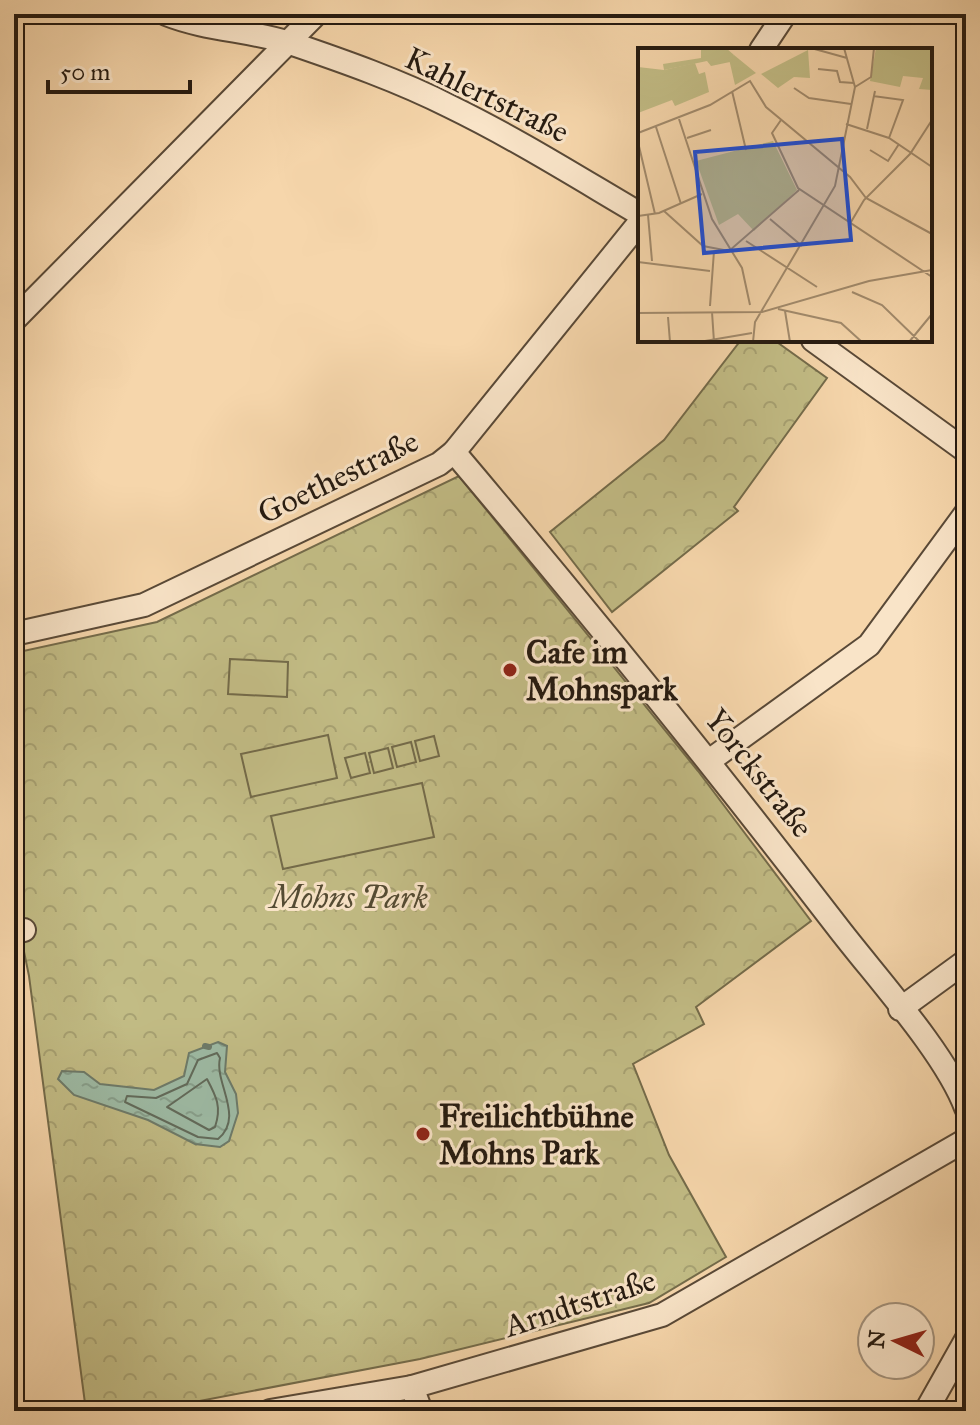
<svg xmlns="http://www.w3.org/2000/svg" width="980" height="1425" font-family="'IM FELL Great Primer',serif">
<defs>
<pattern id="forest-crowns" width="20" height="18" patternUnits="userSpaceOnUse" patternTransform="scale(2)"><rect width="20" height="18" fill="#c2bc85"/><path d="M2 6a3 3 0 1 1 6 0M12 15a3 3 0 1 1 6 0" fill="none" stroke="#a7a172"/></pattern>
<pattern id="water-ripples" width="26" height="14" patternUnits="userSpaceOnUse" patternTransform="scale(2)"><rect width="26" height="14" fill="#9dbaa4"/><path d="M2 4q2-2 4 0t4 0M15 11q2-2 4 0t4 0" fill="none" stroke="#879f8c"/></pattern>
</defs>
<rect width="100%" height="100%" fill="#f6d6ab"/>
<filter id="stains"><feTurbulence type="fractalNoise" baseFrequency=".0025" numOctaves="4"/><feColorMatrix values="0 0 0 0 .2 0 0 0 0 .09 0 0 0 0 .02 0 0 0 .5 -.17"/></filter>
<radialGradient id="worn" r=".72"><stop offset=".6" stop-color="#630" stop-opacity="0"/><stop offset="1" stop-color="#630" stop-opacity=".3"/></radialGradient>
<!-- forest -->
<g fill="url(#forest-crowns)" stroke="#746b4a" stroke-width="2">
<path d="M741,340H774L827,378L734,507L738,511L612,612L550,532L664,440Z"/>
<path d="M459,476L698,771L811,921L696,1007L704,1024L633,1064L669,1155L726,1257L649,1303L420,1359L147,1411H86L29,976L14,903V653L157,622Z"/>
</g>
<!-- pitch -->
<g fill="#c2bc85" stroke="#746b4a" stroke-width="2">
<path d="M230,659L288,662L287,697L228,694Z"/>
<path d="M328,735L337,778L251,797L241,754Z"/>
<path d="M434,736L439,756L420,761L415,741Z"/>
<path d="M411,742L416,762L397,767L392,747Z"/>
<path d="M388,748L393,768L374,773L369,753Z"/>
<path d="M365,753L370,773L351,778L345,758Z"/>
<path d="M422,783L434,837L283,869L271,816Z"/>
</g>
<!-- water -->
<path fill="url(#water-ripples)" stroke="#6d7a69" stroke-width="2" d="M218,1042L227,1046L225,1072L236,1094L238,1113L229,1141L220,1147L195,1144L148,1120L74,1095L58,1079L62,1071L84,1072L100,1084L154,1090L184,1076L189,1053Z"/>
<g fill="none" stroke-linecap="round" stroke-linejoin="round">
<!-- shore -->
<g stroke="#616a5a" stroke-width="2">
<path d="M217,1053L220,1058C214,1083 245,1117 218,1139L198,1137L125,1102L127,1096L156,1098L187,1084L198,1060Z"/>
<path d="M207,1079C216,1096 222,1107 215,1127L209,1130L167,1107Z"/>
</g>
<!-- stream -->
<path stroke="#6d7a69" stroke-width="6" d="M205,1046L209,1047"/>
<defs>
<g id="street">
<path d="M166,14C206,30 249,30 290,43C343,61 400,81 449,106C515,138 577,177 640,214"/>
<path d="M761,50L785,14"/>
<path d="M14,320L316,14"/>
<path d="M813,340L966,451"/>
<path d="M454,452C585,607 712,764 836,925C874,975 945,1052 966,1108"/>
<path d="M14,634L144,605L439,464L454,452L640,222"/>
<path d="M709,761L869,645L966,513"/>
<path d="M14,932L24,930"/>
<path d="M900,1009L966,961"/>
<path d="M412,1387L421,1411"/>
<path d="M270,1411L412,1387L662,1315L966,1140"/>
<path d="M926,1411L966,1340"/>
</g>
</defs>
<!-- street casing -->
<use href="#street" stroke="#594937" stroke-width="26"/>
<!-- street -->
<use href="#street" stroke="#f9e4c8" stroke-width="22"/>
<defs>
<path id="rail" d="M14,26L26,14"/>
</defs>
<!-- rail casing -->
<use href="#rail" stroke="#251a10" stroke-width="9"/>
<!-- rail -->
<use href="#rail" stroke="#f9e4c8" stroke-width="6" stroke-dasharray="18" stroke-linecap="butt"/>
</g>
<!-- markers -->
<g fill="#8f2418" stroke="#f9e4c8" stroke-width="3">
<circle cx="510" cy="670" r="8"/>
<circle cx="423" cy="1134" r="8"/>
</g>
<g text-anchor="middle" dominant-baseline="central" stroke-width="6" stroke-linejoin="round" paint-order="stroke">
<!-- street labels -->
<g font-size="32" fill="#251a10" stroke="#f9e4c8">
<text transform="translate(487 95) rotate(26)">Kahlertstraße</text>
<text transform="translate(338 477) rotate(-26)">Goethestraße</text>
<text transform="translate(759 773) rotate(52)">Yorckstraße</text>
<text transform="translate(580 1303) rotate(-18)">Arndtstraße</text>
</g>
<!-- poi labels -->
<g font-size="32" font-weight="bold" fill="#251a10" stroke="#f9e4c8" text-anchor="start">
<text x="526" y="652">Cafe im<tspan x="526" dy="37">Mohnspark</tspan></text>
<text x="439" y="1116">Freilichtbühne<tspan x="439" dy="37">Mohns Park</tspan></text>
</g>
<!-- park labels -->
<g font-size="32" font-style="italic" fill="#544b33" stroke="#f9e4c8">
<text x="349" y="897">Mohns Park</text>
</g>
</g>
<!-- overview -->
<g transform="translate(638 48)">
<rect width="294" height="294" fill="#f6d6ab"/>
<path d="M238,0H294V42L281,41L285,30L265,28L262,39L232,33ZM170,2L172,30L156,29L140,40L123,26ZM96,7L118,25L97,37L91,11ZM57,15L61,26L67,24L71,44L37,58L34,52L0,65V19L26,22Z" fill="#c2bc85"/>
<path d="M63,0H88L96,7L92,14L73,18L69,13L26,22L25,16L63,10ZM135,93L159,142L116,183L100,166L81,177L58,113Z" fill="#c2bc85"/>
<path fill="none" stroke="#a28b6d" stroke-width="2" d="M173,0L209,10M180,21L199,23L202,34L216,35M217,39L233,29L236,0M156,40L171,50L213,56M94,43L108,102M235,48L265,52L251,90M41,71L74,171L104,220L112,257M143,72L134,85L160,140L294,229M208,76L251,90L294,119M18,79L43,156M229,81L237,43M0,85L72,57L112,33L128,59L212,129L228,150L294,186M49,90L73,82M0,94L17,166M232,102L250,113L261,96M26,163L65,198L91,203L161,142M10,167L14,213M0,168L21,165L64,146M132,171L164,198M213,174L226,152L272,106L294,72M108,193L179,239M0,214L72,223M214,244L244,257L282,294M72,258L76,203M140,261L203,275L224,294M147,263L152,294M74,264L76,294M0,265L124,264L231,233L294,222M30,269L32,294M61,294L114,285M115,294L117,274L197,138L217,39L206,0M271,294L294,266"/>
<path fill="#1d4ed8" fill-opacity="0.15" stroke="#1d4ed8" stroke-width="4" d="M204,91L213,192L66,205L57,104Z"/>
<rect width="294" height="294" fill="none" stroke="#251a10" stroke-width="4"/>
</g>
<!-- margin -->
<rect width="980" height="1425" fill="none" stroke="#f6d6ab" stroke-width="48"/>
<rect x="16" y="16" width="948" height="1393" fill="none" stroke="#251a10" stroke-width="4"/>
<rect x="24" y="24" width="932" height="1377" fill="none" stroke="#251a10" stroke-width="2"/>
<!-- north arrow -->
<g transform="translate(896 1341) rotate(275)"><circle r="38" fill="#f9e4c8" stroke="#a4937e" stroke-width="2"/>
<path d="M0-6L14 30L0 20L-14 30Z" fill="#8f2418"/>
<text y="-12" font-size="22" font-weight="bold" text-anchor="middle" fill="#251a10">N</text>
</g>
<!-- scale -->
<path d="M48 80v12h142v-12" fill="none" stroke="#251a10" stroke-width="4"/>
<text x="60" y="80" font-size="24" fill="#251a10" stroke="#f9e4c8" stroke-width="6" paint-order="stroke">50 m</text>
<rect width="100%" height="100%" filter="url(#stains)"/>
<rect width="100%" height="100%" fill="url(#worn)"/>
</svg>
